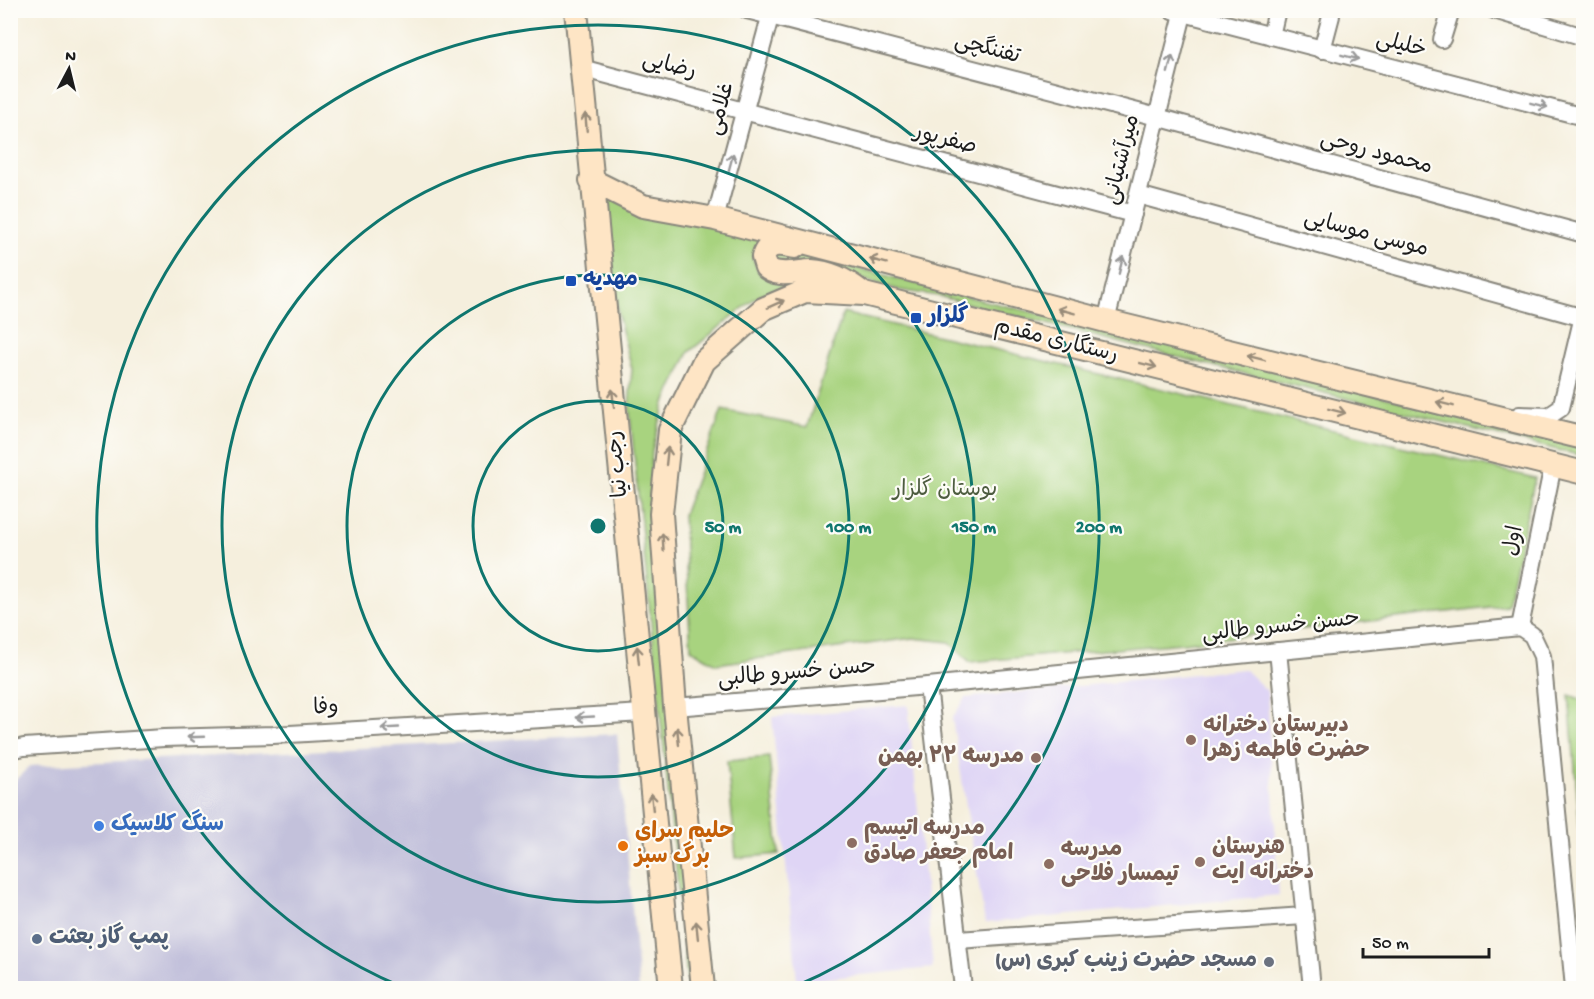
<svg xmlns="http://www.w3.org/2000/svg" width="1594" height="999" font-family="'Gochi Hand','Playpen Sans Arabic',sans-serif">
<rect width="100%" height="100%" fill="#fdfcf7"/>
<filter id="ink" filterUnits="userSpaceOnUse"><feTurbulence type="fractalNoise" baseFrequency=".0167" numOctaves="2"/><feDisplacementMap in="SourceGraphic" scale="12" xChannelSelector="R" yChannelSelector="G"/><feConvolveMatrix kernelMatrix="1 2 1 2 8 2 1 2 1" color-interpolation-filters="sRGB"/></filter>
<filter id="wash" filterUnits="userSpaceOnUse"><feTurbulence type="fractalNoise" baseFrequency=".008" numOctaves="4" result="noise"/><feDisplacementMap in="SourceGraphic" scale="24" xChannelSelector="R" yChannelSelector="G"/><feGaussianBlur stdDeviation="1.35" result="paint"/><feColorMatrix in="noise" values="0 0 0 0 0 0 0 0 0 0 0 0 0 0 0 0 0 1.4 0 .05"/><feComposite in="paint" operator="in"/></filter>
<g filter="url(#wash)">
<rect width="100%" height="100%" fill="#f5efdd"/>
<!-- built -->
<g fill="#dfd5f5">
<path d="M1244,669L1267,691L1279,895L985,923L952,718L966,698Z"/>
<path d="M908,705L933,968L797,981L772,717Z"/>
</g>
<!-- industrial -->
<path fill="#c3c1db" d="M617,734L639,988H11V784L30,766Z"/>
<!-- green -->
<g fill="#a8d37f" stroke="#62784e" stroke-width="1.5">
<path d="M604,194L767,238L758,245L752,256L760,274L799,282L768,291L754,299L689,352L665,403L652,451L650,491L696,988H688L629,405L632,369L619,319Z"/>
<path d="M787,250L981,300L1583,445V456L1193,361L938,296L899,290L861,279L779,266L771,253Z"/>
<path d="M843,313L1535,478L1507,605L1183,643L970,662L949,642L913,638L716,664L691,649L683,515L722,410L807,427Z"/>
<path d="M1569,695L1583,700V866Z"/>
<path d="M769,757L779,854L736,858L727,761Z"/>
</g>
</g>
<g filter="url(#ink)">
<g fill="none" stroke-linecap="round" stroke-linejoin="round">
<defs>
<g id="minor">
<path d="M747,10L1157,117L1584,234"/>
<path d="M1172,10L1584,117"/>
<path d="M1494,10L1584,37"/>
<path d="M1271,36L1277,10"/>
<path d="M1442,39L1451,10"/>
<path d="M1322,50L1331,16"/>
<path d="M581,68L1133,214"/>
<path d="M1138,195L1584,318"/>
<path d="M715,219L772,10"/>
<path d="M1106,321L1184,10"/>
<path d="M1519,415L1549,416L1561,408L1584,312"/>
<path d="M1520,627L1553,465"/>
<path d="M1278,651L1312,988"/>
<path d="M928,686L963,988"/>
<path d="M675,707L928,686L1520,627L1532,635L1542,656L1574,988"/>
<path d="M10,750L24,747L164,738L273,735L643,713"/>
<path d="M958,940L1304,916"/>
</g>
<g id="secondary">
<path d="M576,10L671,988"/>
<path d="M591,180L643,206L715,219L1106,321L1584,438"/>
<path d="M795,247C782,245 768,240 763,257L766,267C777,278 797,271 812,271C831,272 847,281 861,292"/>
<path d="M703,988L675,707L661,514L670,430L704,361L763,309L805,291L864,294L1584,473"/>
</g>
</defs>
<!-- minor casing -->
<use href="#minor" stroke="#88867c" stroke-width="20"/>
<!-- secondary casing -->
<use href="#secondary" stroke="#88867c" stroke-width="26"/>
<!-- minor -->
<use href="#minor" stroke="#fff" stroke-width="16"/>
<!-- secondary -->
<use href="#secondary" stroke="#fee5c5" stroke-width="22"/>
</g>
<!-- one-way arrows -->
<defs><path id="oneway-shaft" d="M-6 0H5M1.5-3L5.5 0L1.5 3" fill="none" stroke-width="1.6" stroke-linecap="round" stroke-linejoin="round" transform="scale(1.5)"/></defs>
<g stroke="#999">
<use href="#oneway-shaft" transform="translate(1350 57) rotate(14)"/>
<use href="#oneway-shaft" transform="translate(1170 64) rotate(-76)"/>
<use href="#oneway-shaft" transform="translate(1539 105) rotate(14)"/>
<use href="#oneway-shaft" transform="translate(731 162) rotate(-75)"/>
<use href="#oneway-shaft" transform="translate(1121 265) rotate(-76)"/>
<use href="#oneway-shaft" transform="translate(585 717) rotate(177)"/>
<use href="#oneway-shaft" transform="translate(390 728) rotate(177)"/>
<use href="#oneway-shaft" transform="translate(196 737) rotate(178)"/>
</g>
<g stroke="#988b79">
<use href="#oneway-shaft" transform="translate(586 122) rotate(-95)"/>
<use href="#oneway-shaft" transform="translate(878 261) rotate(-165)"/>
<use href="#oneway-shaft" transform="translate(776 304) rotate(-24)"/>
<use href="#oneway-shaft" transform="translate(1066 311) rotate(-165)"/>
<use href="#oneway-shaft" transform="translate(1256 358) rotate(-166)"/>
<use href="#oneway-shaft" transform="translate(1148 365) rotate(14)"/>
<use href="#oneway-shaft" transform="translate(613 398) rotate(-96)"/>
<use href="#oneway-shaft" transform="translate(1445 404) rotate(-166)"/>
<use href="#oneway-shaft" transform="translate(1337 411) rotate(14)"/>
<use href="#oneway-shaft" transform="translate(667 456) rotate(-84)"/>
<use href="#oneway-shaft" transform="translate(663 542) rotate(-94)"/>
<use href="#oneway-shaft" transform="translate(638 655) rotate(-96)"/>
<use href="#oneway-shaft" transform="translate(678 736) rotate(-96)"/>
<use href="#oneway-shaft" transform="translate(652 802) rotate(-96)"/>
<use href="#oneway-shaft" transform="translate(697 930) rotate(-96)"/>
</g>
</g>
<!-- distance rings -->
<g fill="none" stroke="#0f766e" stroke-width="3">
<circle cx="598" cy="526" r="125"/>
<circle cx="598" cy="526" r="251"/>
<circle cx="598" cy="526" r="376"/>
<path d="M402 987A501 501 0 1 1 794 987"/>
</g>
<!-- markers -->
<g fill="#1a4fb4" stroke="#fdfcf7" stroke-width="2">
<rect x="565" y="275" width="12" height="12" rx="3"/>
<rect x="910" y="312" width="12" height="12" rx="3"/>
</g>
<g fill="#8d6e63" stroke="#fdfcf7" stroke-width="2">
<circle cx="1191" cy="740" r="6"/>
<circle cx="1036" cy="758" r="6"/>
<circle cx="852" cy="843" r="6"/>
<circle cx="1200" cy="862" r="6"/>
<circle cx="1049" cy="864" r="6"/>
</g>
<circle fill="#3f7fe0" stroke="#fdfcf7" stroke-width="2" cx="99" cy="826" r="6"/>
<circle fill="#e8710a" stroke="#fdfcf7" stroke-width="2" cx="623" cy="846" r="6"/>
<circle fill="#5c6f8a" stroke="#fdfcf7" stroke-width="2" cx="37" cy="939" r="6"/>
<circle fill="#6b7280" stroke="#fdfcf7" stroke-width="2" cx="1269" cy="962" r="6"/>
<g text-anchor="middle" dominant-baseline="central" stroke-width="4.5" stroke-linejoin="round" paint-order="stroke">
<!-- street labels -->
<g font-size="22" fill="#1c1c1c" stroke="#fdfcf7">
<text transform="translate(1401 46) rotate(14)">خلیلی</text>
<text transform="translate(987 50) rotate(15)">تفننگچی</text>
<text transform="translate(669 67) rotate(14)">رضایی</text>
<text transform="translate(722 109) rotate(-75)">غلامی</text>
<text transform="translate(945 141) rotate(15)">صفرپور</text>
<text transform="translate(1376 154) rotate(15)">محمود روحی</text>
<text transform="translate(1123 160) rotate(-76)">میرآشتیانی</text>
<text transform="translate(1366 235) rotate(15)">موسی موسایی</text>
<text transform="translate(1056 342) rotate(14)">رستگاری مقدم</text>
<text transform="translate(619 464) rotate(-96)">رجب نیا</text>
<text transform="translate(1515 541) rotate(-79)">اول</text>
<text transform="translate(1281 628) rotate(-6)">حسن خسرو طالبی</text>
<text transform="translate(797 674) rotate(-5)">حسن خسرو طالبی</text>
<text transform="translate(326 709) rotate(-3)">وفا</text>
</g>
<!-- transit labels -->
<g font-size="22" font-weight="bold" fill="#164399" stroke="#fdfcf7" text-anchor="start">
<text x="583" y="281">مهدیه</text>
<text x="928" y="318">گلزار</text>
</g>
<!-- park labels -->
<g font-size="22" fill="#4d5c3f" stroke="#fdfcf7">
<text x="945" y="491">بوستان گلزار</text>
</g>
<!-- education labels -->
<g font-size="22" font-weight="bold" fill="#785e54" stroke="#fdfcf7" text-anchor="start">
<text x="1203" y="727">دبیرستان دخترانه<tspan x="1203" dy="25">حضرت فاطمه زهرا</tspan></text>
<text x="1024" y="758" text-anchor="end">مدرسه ۲۲ بهمن</text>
<text x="864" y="830">مدرسه اتیسم<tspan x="864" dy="25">امام جعفر صادق</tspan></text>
<text x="1212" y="849">هنرستان<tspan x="1212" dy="25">دخترانه ایت</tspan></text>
<text x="1061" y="851">مدرسه<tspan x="1061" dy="25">تیمسار فلاحی</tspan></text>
</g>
<!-- shop labels -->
<g font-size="22" font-weight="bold" fill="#366cbe" stroke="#fdfcf7" text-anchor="start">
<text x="111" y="826">سنگ کلاسیک</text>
</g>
<!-- food labels -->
<g font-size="22" font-weight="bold" fill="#c56008" stroke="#fdfcf7" text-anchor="start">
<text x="635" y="833">حلیم سرای<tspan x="635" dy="25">برگ سبز</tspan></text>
</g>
<!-- service labels -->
<g font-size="22" font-weight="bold" fill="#4e5e75" stroke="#fdfcf7" text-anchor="start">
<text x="49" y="939">پمپ گاز بعثت</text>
</g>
<!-- worship labels -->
<g font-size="22" font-weight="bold" fill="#5b616d" stroke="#fdfcf7" text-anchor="end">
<text x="1257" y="962">مسجد حضرت زینب کبری (س)</text>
</g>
</g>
<circle cx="598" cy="526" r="9" fill="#0f766e" stroke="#fdfcf7" stroke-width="3"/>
<g font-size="18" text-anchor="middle" font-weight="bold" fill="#0f766e" stroke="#fdfcf7" stroke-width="4.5" stroke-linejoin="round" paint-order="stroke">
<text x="723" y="532">50 m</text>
<text x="849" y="532">100 m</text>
<text x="974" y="532">150 m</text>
<text x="1099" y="532">200 m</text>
</g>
<!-- margin -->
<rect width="1594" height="999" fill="none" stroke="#fdfcf7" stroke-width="36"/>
<!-- north arrow -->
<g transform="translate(69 69) rotate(7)" stroke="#fdfcf7" stroke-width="4.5" paint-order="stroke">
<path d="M0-4.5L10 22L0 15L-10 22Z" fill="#1c1c1c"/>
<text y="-9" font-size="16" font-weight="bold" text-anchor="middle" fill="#1c1c1c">N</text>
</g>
<!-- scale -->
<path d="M1363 948v9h126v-9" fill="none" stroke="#1c1c1c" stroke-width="3"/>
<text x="1372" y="948" font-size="18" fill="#1c1c1c" stroke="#fdfcf7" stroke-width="4.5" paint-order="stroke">50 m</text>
</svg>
